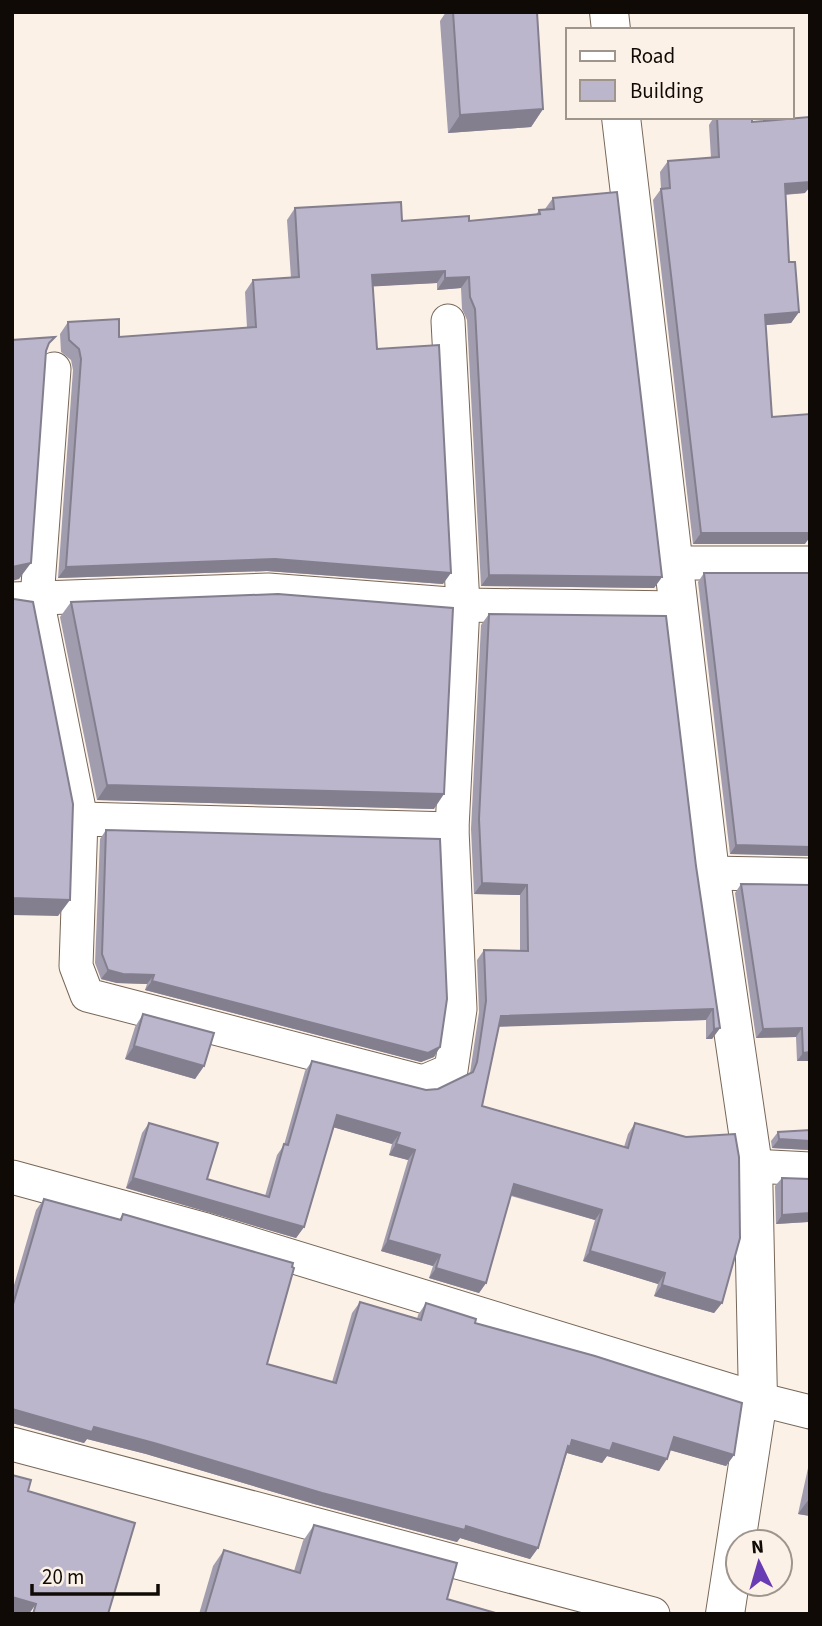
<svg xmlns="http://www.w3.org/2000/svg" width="822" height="1626" font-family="'Source Sans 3',sans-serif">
<rect width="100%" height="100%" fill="#fcf1e7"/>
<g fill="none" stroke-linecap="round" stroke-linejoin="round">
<defs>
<g id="street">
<path d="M54,369L37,599L81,819L76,966L87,995L423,1082L451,1070L460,1009L452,829L463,605L448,321"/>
<path d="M673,563H810"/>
<path d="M12,599L268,590L463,605L679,608"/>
<path d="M81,819L452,829"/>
<path d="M710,873L810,875"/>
<path d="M753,1166L810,1169"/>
<path d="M12,1177L206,1230L758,1399L810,1412"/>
<path d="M12,1444L653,1614"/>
</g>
<g id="secondary">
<path d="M609,12L611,30"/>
<path d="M621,117L710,873L753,1166L758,1399L725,1614"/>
</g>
</defs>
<!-- street casing -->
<use href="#street" stroke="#776759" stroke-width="35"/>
<!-- secondary casing -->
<use href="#secondary" stroke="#776759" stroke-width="40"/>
<!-- street -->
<use href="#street" stroke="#fff" stroke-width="33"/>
<!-- secondary -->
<use href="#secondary" stroke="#fff" stroke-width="38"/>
</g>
<!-- wall -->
<g fill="#a19daf">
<path d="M446,12H537L543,109L531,127L448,133L440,21Z"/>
<path d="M714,117H752V122L805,193L785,195L789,262L799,312L791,323L765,325L772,417L805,544H693L653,200L661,189L660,172L668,161L711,158L709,125Z"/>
<path d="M553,198L662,577L654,588L481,586L467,320L462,309L461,288L437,290V283L373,286L377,349L443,584L267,571L58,578L73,370L71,360L61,352L60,334L68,322L119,337L247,328L245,292L253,280L291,278L287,220L295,208L402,221H469L536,215L539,210L545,209Z"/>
<path d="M704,573L810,856L730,854L698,582Z"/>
<path d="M71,602L434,809L97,800L60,617Z"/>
<path d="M489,614L696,866L720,1028L712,1039H706V1020L499,1026L482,1106L624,1147L628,1134L635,1123L722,1303L714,1313L654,1296L658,1284L583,1261L595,1220L511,1196L486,1283L479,1293L429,1278L433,1266L381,1251L408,1160L389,1155L392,1144L333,1127L304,1227L296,1238L126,1188L142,1133L149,1123L207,1179L265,1196L277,1155L284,1145L305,1071L312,1061L426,1090L438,1089L470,1073L479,1012L477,960L484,950L520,951V895L474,894L471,829L481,625Z"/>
<path d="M106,830L440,1047L434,1057L421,1062L145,990L147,984L117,983L101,979L95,963L100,839Z"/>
<path d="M741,884L810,885V1061H797L796,1037L756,1038L735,893Z"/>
<path d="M143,1014L204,1066L195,1079L125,1059L135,1027Z"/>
<path d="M810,1130V1150L772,1148L771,1141L778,1132Z"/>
<path d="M782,1178L810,1179V1251H808V1222L776,1224L775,1186Z"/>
<path d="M44,1199L119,1220L123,1214L267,1364L332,1382L352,1313L360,1302L417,1319L418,1315L426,1303L475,1323L734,1455L726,1466L670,1450L659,1471L607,1456L602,1463L567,1453L538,1548L530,1559L460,1538L457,1542L314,1504L146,1454L87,1439L84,1443L12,1423V1292L36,1210Z"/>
<path d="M810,1465V1516L798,1514L808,1468Z"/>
<path d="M314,1525L447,1599L499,1614H199L213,1566L224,1550L294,1571L303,1541Z"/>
</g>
<!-- shaded-wall -->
<g fill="#837f8e">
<path d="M543,109L531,127L448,133L460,115Z"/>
<path d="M810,182V187L805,193L777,195L785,184Z"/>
<path d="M445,271L437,283L364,287L372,275Z"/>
<path d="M469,277L461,288L437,290L445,278Z"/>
<path d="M799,312L791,323L757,326L765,315Z"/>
<path d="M701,533H810V537L805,544H693Z"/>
<path d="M275,559L451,573L443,584L267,571L58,578L66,567Z"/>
<path d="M31,563L19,579L12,581V567Z"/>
<path d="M489,575L662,577L654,588L481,586Z"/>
<path d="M107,785L444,794L434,809L97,800Z"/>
<path d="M736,845L810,847V856L730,854Z"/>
<path d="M482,883L527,885L520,895L474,894Z"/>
<path d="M12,898L70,900L58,916L12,915Z"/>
<path d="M108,970L154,975L147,984L117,983L101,979Z"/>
<path d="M152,981L440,1047L434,1057L421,1062L145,990Z"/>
<path d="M713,1009L706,1020L494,1027L501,1016Z"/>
<path d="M720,1028L712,1039H706L714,1029Z"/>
<path d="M802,1028L796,1037L756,1038L763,1029Z"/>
<path d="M134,1046L204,1066L195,1079L125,1059Z"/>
<path d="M810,1052V1061H797L803,1053Z"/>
<path d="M337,1115L400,1133L392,1144L329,1126Z"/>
<path d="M779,1139L810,1141V1150L772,1148Z"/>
<path d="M396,1144L415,1150L408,1160L389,1155Z"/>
<path d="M133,1178L304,1227L296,1238L126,1188Z"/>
<path d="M514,1184L602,1210L595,1220L507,1194Z"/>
<path d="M810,1213V1219L808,1222L776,1224L782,1215Z"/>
<path d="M388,1240L440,1255L433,1266L381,1251Z"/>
<path d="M590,1251L665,1273L658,1284L583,1261Z"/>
<path d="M436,1268L486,1283L479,1293L429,1278Z"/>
<path d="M662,1285L722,1303L714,1313L654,1296Z"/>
<path d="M12,1409L94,1427L466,1526L538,1548L530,1559L460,1538L457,1542L314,1504L146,1454L87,1439L84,1443L12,1423Z"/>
<path d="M674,1437L734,1455L726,1466L666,1449Z"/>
<path d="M572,1440L613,1443L667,1459L659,1471L607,1456L602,1463L567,1453L562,1459L560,1458Z"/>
<path d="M809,1499L810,1516L798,1514Z"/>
<path d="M12,1597L36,1604L29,1614H12Z"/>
</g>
<!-- building -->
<g fill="#bbb6cb" stroke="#837f8e" stroke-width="2">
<path d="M453,12H537L543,109L460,115Z"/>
<path d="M717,117H752V122L809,117L810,182L785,184L789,262H795L799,312L765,315L772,417L810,414V533H701L661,189L670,188L668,161L719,157Z"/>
<path d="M617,192L662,577L489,575L475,309L470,297L469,277L445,278V271L372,275L377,349L439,345L451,573L275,559L66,567L81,359L79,349L69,340L68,322L119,319V337L256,327L253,280L299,277L295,208L401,202L402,221L469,216V221L540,214L539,210L554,209L553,198Z"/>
<path d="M55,337L49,343L46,351L31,563L12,567V340Z"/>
<path d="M704,573H810V847L736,845Z"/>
<path d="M278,594L453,608L444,794L107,785L71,602Z"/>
<path d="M12,598L14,599L33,602L73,804L70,900L12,898Z"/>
<path d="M489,614L666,616L696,866L720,1028L714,1029L713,1009L501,1016L482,1106L628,1148L635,1123L686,1137L735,1134L739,1157L740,1238L722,1303L662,1285L665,1273L590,1251L602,1210L514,1184L486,1283L436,1268L440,1255L388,1240L415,1150L396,1144L400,1133L337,1115L304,1227L133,1178L149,1123L218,1143L207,1179L269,1197L284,1144L288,1145L312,1061L426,1090L438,1089L473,1072L477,1062L486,1001L484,950L528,951L527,885L482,883L479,819Z"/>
<path d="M106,830L440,839L447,999L440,1047L428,1053L152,981L154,975L123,974L108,970L102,954Z"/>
<path d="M741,884L810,885V1052L803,1053L802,1028L763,1029Z"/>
<path d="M143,1014L214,1033L204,1066L134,1046Z"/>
<path d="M810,1130V1141L779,1139L778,1132Z"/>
<path d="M782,1178L810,1179V1213L782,1215Z"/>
<path d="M44,1199L121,1220L123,1214L293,1263L292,1267L294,1268L267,1364L336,1383L360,1302L421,1320L426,1303L476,1319L475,1323L595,1356L742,1403L734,1455L674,1437L667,1459L613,1443L610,1451L572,1440L570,1447L568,1446L538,1548L466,1526L465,1530L322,1493L154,1443L94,1427L92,1432L12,1409V1308Z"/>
<path d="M12,1475L31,1480L28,1491L135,1523L108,1614H33L36,1604L12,1597Z"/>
<path d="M314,1525L457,1563L447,1599L499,1614H205L224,1550L300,1573Z"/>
</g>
<!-- border -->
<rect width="822" height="1626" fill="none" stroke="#100a06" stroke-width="28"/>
<!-- legend -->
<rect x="566" y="28" width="228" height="91" fill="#fcf1e7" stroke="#9e958d" stroke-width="2"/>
<rect x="580" y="51" width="35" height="10" fill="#ffffff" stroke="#9e958d" stroke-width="2"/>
<text x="630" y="63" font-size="21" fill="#100a06">Road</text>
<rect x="580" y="80" width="35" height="21" fill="#bbb6cb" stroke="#9e958d" stroke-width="2"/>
<text x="630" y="98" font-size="21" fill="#100a06">Building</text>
<!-- north arrow -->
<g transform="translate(759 1563) rotate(355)"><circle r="33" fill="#fcf1e7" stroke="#9e958d" stroke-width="2"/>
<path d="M0-5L12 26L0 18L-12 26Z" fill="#693cb3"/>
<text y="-10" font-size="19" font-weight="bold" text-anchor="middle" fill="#100a06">N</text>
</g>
<!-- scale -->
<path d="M32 1584v10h126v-10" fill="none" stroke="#100a06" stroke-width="3.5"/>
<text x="42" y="1584" font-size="21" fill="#100a06" stroke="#fcf1e7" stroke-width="5" paint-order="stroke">20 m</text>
</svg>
